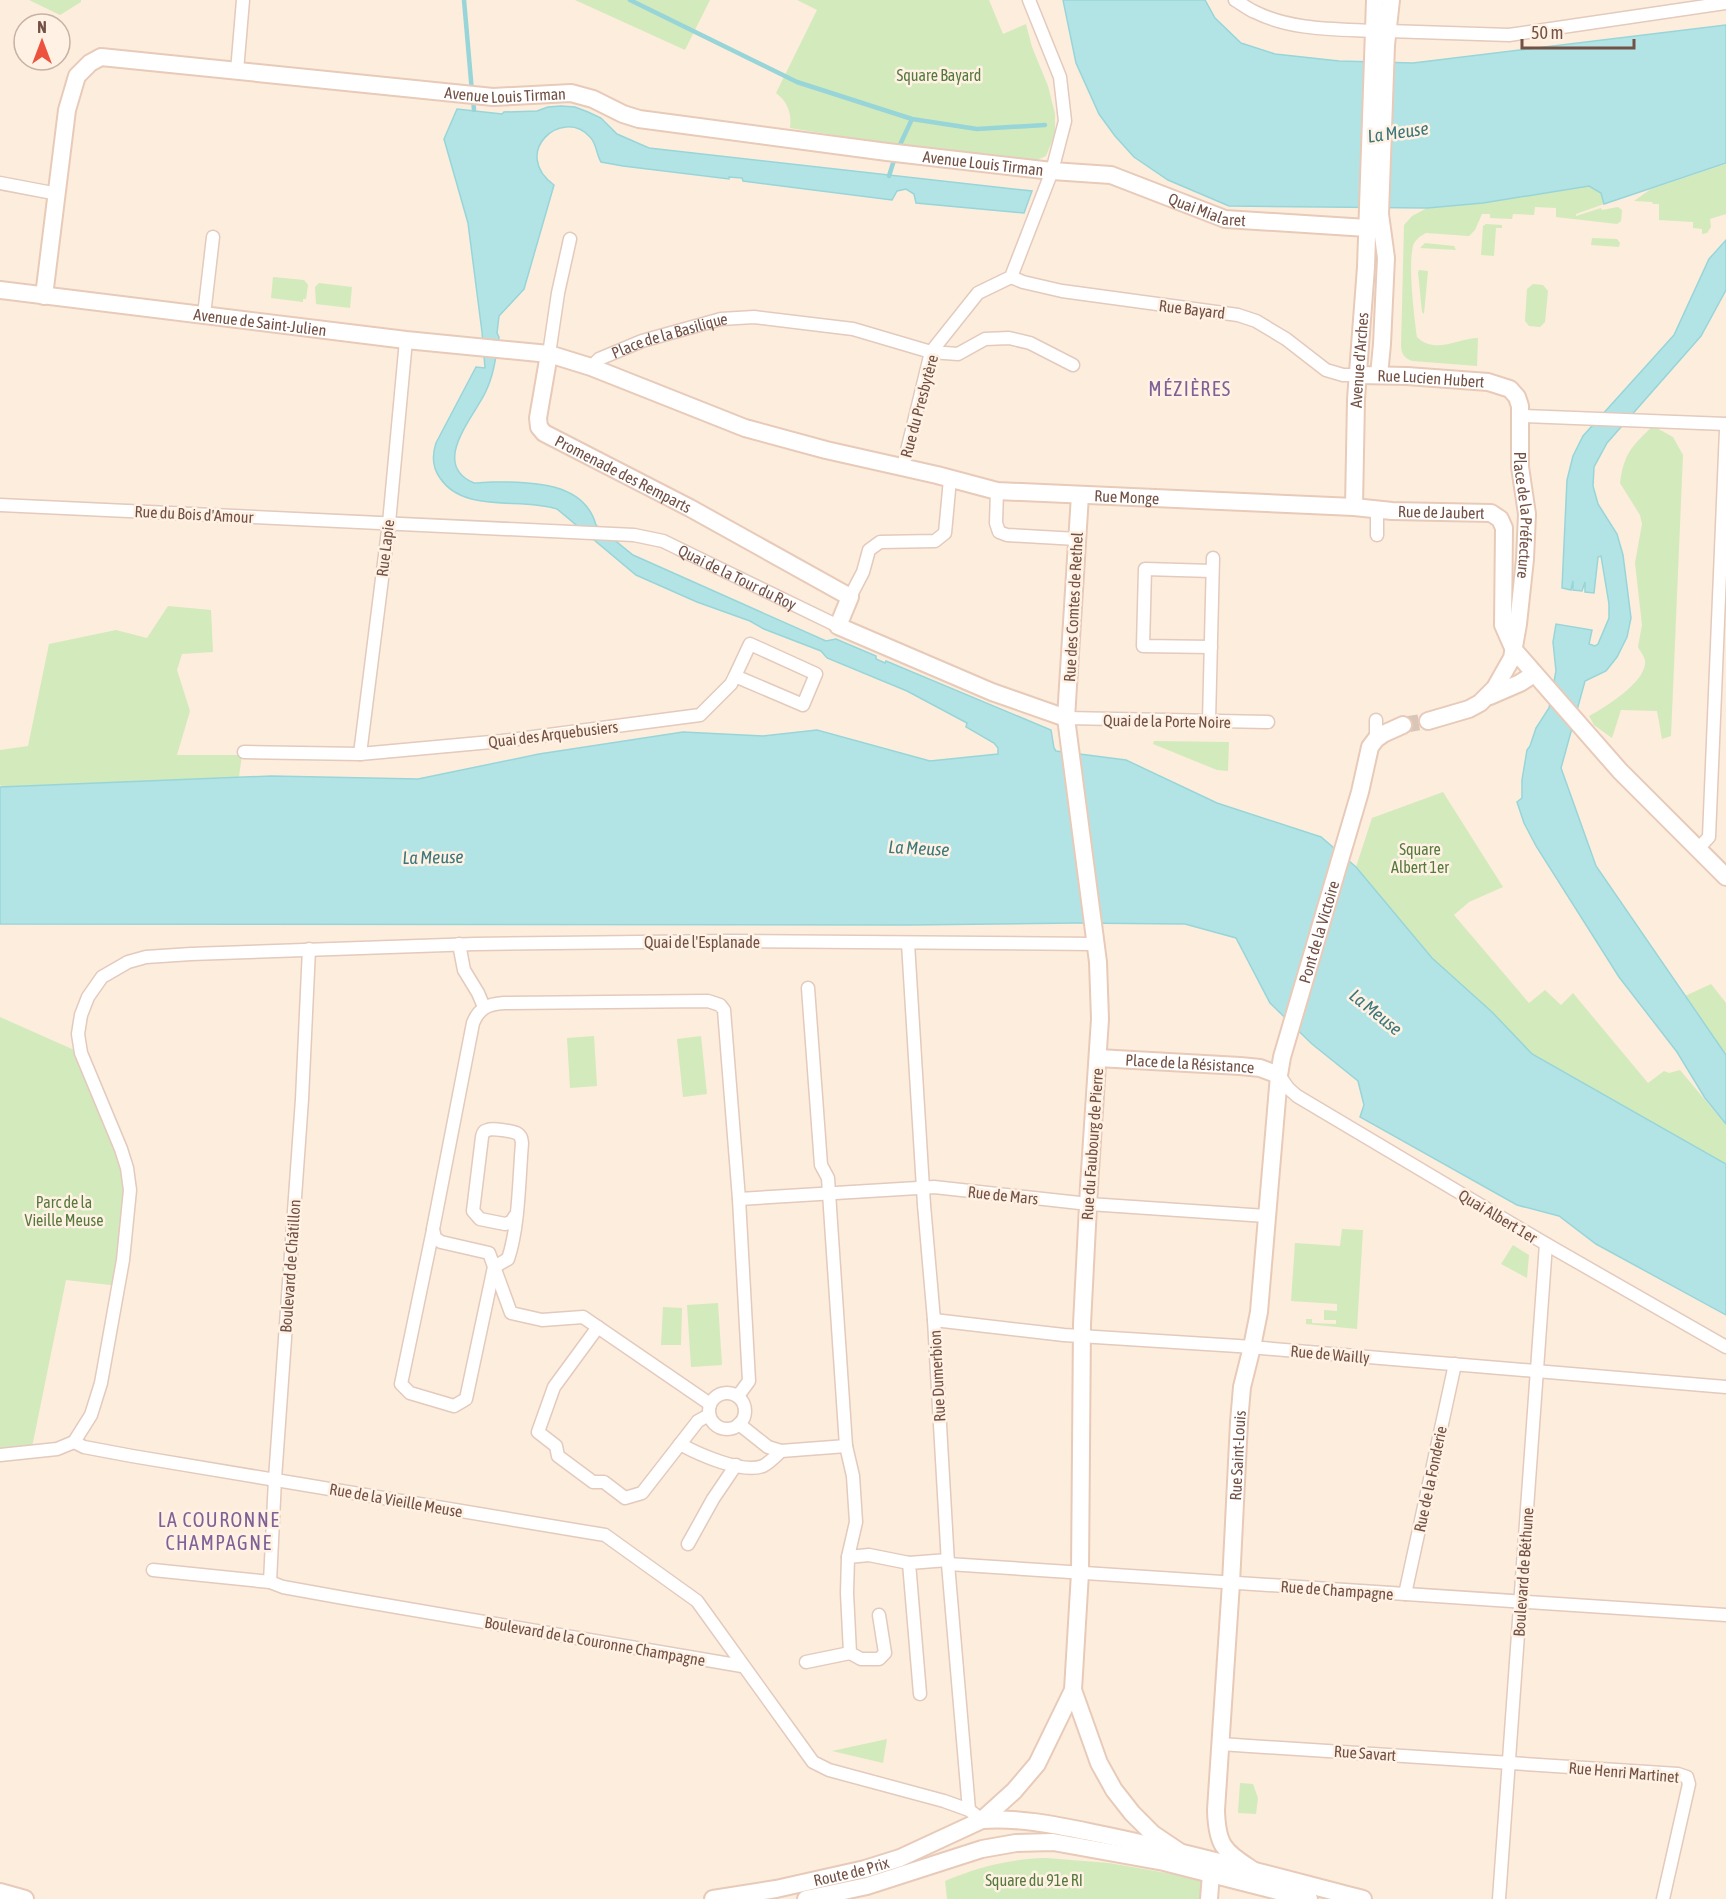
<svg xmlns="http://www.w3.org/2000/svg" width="1726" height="1899" font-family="'Asap Condensed',sans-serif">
<rect width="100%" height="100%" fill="#fdeddd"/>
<!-- green -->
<g fill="#d3eabc">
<path d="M29,0H81V2L60,15Z"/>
<path d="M575,0H710L685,50Z"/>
<path d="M797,0H989L1003,34L1026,24L1032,47L1048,86L1055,114V134L1046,156L1037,160L909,147L790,128C792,114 788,102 776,93L817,10Z"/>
<path d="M1726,164V214L1710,219L1711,227L1707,233L1702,234V229L1693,228V222L1659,220V204H1653L1652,202L1634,201L1651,189Z"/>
<path d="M1589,186L1601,193L1604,204L1576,214V216L1601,208L1602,210L1618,207L1622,210L1621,221L1617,224L1556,217V208L1535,207L1534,215L1513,214L1512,219L1490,218V214H1482L1475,230L1469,236L1426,233C1420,236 1415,240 1413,246C1408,266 1414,315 1417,337C1435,355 1458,338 1478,338L1477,366L1413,361C1405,359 1402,355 1401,347L1404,225L1412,216L1427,208L1483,203Z"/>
<path d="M1486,224L1502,225V228H1496L1494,256L1481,255L1483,226Z"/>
<path d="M1592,238L1617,239L1620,243L1619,247L1591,245Z"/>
<path d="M1425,243L1454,246L1456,250L1420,248Z"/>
<path d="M1419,270L1428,271L1424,314L1422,312L1418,272Z"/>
<path d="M273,277L304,280L308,285L306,299H303V302L271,298Z"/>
<path d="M319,283L352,287L350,308L316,304L315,287Z"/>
<path d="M1533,284L1543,285L1548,291L1545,322L1540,327L1529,326L1525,321L1527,289Z"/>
<path d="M1653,426L1673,437L1683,455L1671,736L1662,739L1657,711L1621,710L1612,738L1594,725L1589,716C1605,707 1648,681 1645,660C1644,656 1640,651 1638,647L1642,625L1635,563L1642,524L1640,515L1620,483C1624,453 1632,446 1653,426Z"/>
<path d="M168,606L211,610L213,652L182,654L177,670L190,711L177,755H242L237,791L34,805L0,785V750L28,746L49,644L116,630L147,638Z"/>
<path d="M1154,741L1229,742L1228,771L1217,770L1153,744Z"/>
<path d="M1443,792L1503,887L1469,902L1454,915L1529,1003L1545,990L1561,1005L1573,993L1648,1083L1664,1071L1669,1073L1680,1070L1726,1125V1164L1532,1054L1492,1012L1432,958L1356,867L1372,818Z"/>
<path d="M1711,984L1726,1003V1055L1685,996Z"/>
<path d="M0,1017L81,1053L127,1168L119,1286L66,1280L31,1452L0,1455Z"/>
<path d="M594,1036L597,1086L570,1088L567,1038Z"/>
<path d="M701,1036L707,1094L683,1097L677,1039Z"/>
<path d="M1342,1229L1363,1230L1357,1329L1306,1324V1319H1312V1323L1336,1324V1320H1324V1310L1337,1311V1304L1291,1301L1295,1243L1340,1246Z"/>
<path d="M1513,1245L1529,1255L1527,1278L1501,1264Z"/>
<path d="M718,1303L722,1365L691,1367L687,1305Z"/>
<path d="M663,1307L682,1308L681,1345H661Z"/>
<path d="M887,1739L883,1763L832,1751Z"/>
<path d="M1240,1783L1253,1784L1258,1798L1256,1814L1238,1813Z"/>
<path d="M1046,1858L1109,1863L1201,1879L1200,1899H947L945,1881C978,1867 1010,1859 1046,1858Z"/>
</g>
<!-- water -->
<g fill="#b2e4e6" stroke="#98d5d8" stroke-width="1.5">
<path d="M1063,0H1205L1215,18L1241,43L1275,54L1339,61L1413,63L1726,25V163L1604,204L1601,193L1589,186L1483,203L1427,208L1229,206L1168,180L1134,157L1115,136L1099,114L1076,63Z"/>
<path d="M561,106L575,107L588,112L601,118L617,134L649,148L1032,191L1024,213L916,203L914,194L906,189L897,191L892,200L743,181L742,178L729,177V179L623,166L601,162C596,154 597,144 590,137C562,106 510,153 554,185L524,289L499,316L497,333L499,337C496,356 494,374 486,391C475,416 429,464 474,483C480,483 486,482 492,482C529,482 584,481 596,525L633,555L826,641L836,639L876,656V659L885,663L886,661L1051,730L1054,748L1056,751L1126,760L1217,803L1321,837L1356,867L1432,958L1492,1012L1532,1054L1726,1164V1315L1596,1244L1559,1216L1517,1205L1360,1117L1364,1105L1358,1081L1312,1044L1270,1003L1236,938L1185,924L1076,923L906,925L0,924V787L271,776L418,779L539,754L683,732L763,736L817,730L930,761L998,754V748L994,743L966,727L967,723L907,691L827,658L821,651L764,629L750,621L697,602L636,575L557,509C520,497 464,514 440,478C432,467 432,455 436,443L476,367L485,368L482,332L468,223L444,139L457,109L502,114L504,112L537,111L548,107Z"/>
<path d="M1726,240V290L1701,336L1607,443L1594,467L1593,486L1598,504L1617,534L1623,555L1631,618L1627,637L1617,657L1606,671L1585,681L1561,768L1596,866L1726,1055V1124L1705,1098L1677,1052L1619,977L1536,846L1524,823L1517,802L1522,798V780L1527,750L1530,746L1536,728L1549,708L1556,671L1553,642L1556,624L1592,630L1589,644L1595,646L1598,644L1609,618V604L1601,556L1598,557L1594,593L1585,592V582L1582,591L1573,590V581L1571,590L1562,588L1567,480L1573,456L1583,436L1674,335L1709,259Z"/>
</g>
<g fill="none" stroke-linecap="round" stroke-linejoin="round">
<!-- stream -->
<g stroke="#98d5d8" stroke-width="4.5">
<path d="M464,0L472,92"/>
<path d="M630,0L797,82L912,119L977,129L1045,125"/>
<path d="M473,98L474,110"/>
<path d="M898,149L912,119"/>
<path d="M889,176L895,157"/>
</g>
<!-- secondary-tunnel -->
<path stroke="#dac6b7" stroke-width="16" stroke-dasharray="16 8" stroke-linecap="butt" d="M1403,725L1428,721"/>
<defs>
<g id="street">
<path d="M1235,0C1242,4 1248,9 1255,12C1291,30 1334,29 1374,31"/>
<path d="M1388,31L1509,35L1726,3"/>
<path d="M237,71L243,0"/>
<path d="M0,183L58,194"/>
<path d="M1011,277L1023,282L1062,291L1238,315L1256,321L1286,339L1326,370L1343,375H1359"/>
<path d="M204,315L213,237"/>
<path d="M549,354L558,293L570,239"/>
<path id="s1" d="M591,367L599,359L642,341L721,319L754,317L853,329L931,352L958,354L985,339L1009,338L1030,343L1073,365"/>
<path d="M1521,416L1726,424"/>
<path d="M903,467L931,352L978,293L1011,277L1052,171L1065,121L1060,77L1029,0"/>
<path d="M997,491L996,523L999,532L1007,535L1077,539"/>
<path id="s2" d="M0,505L634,535L663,541L838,626"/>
<path d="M1377,509V535"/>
<path d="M850,597L863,572L869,550L880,542L935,541L945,533L950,479"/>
<path d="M1211,647L1143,646L1145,569L1212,571"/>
<path d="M1066,718L1268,722"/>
<path d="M1376,720V739"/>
<path d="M1209,721L1213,558"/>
<path d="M244,752L360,754L502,741L700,715L731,684L735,676L803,705L816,674L750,644L735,676"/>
<path d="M360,754L389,523L406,340"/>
<path d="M1698,849L1709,837L1726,430"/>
<path d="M908,943L924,1205L934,1320L948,1564L969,1810"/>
<path d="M459,944L464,970L478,993L484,1007"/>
<path d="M1279,1075L1288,1088L1297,1096L1546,1244L1726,1347"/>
<path d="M739,1199L934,1187L1089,1204L1266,1216"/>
<path d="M433,1230L401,1384L410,1393L454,1406L466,1399L494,1267L508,1259C519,1227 519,1178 522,1143C521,1138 522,1137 518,1134C514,1131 492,1128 488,1130C483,1131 483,1133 482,1137L473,1211L480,1219L505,1224L511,1222L515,1216"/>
<path d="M934,1320L1064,1335L1238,1346L1726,1387"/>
<path d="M598,1327L554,1387L538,1432L556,1446L558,1456L593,1482H604L625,1498L642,1493L698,1421L709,1415"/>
<circle cx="727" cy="1411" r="18"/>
<path d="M710,1404L583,1317L542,1320L511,1313L489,1253L441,1242L435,1238L433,1229L473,1023C479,1008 488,1004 504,1003L708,1001L720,1005L724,1010L739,1199L749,1381L738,1396"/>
<path d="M739,1424L768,1447L781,1451L846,1446L828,1178L821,1165L808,988"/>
<path d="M74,1442L91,1415L101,1383L123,1260L130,1190L127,1168L121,1149L81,1053L78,1034L81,1015L88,997L102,977L128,962L146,957L191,954L475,944L729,941L1096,944"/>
<path d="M680,1444C698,1454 742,1474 763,1466C769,1463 776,1456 781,1451"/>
<path d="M846,1446L853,1476L856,1522L848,1557"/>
<path d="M0,1455L57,1449L74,1442L84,1447L132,1456L605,1535L697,1601L813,1762L829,1770L944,1801L969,1810L982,1820"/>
<path d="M688,1544L713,1499L736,1465"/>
<path d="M948,1564L1726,1615"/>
<path d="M153,1570L270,1582L283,1587L344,1598L742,1666"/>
<path d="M270,1582L275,1479L302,1099L309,949"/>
<path d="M1405,1594L1455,1364"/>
<path d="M879,1615L885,1653L879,1659H861L850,1653L847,1593L848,1557L869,1555L909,1563"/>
<path d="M806,1662L850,1653"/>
<path d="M920,1694L909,1563L948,1560"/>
<path d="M1220,1744L1678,1774L1687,1777L1689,1784L1663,1899"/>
<path d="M1499,1899L1546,1244"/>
</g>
<g id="secondary">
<path id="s3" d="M0,290L406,340L549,354L591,367L745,428L826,450L937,475L997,491L1354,507L1392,511L1491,513L1500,519L1504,528L1503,625L1514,650L1620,771L1726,877"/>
<path id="s4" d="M44,296L67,110L77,76L90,63L101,57L493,97L571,93L593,99L623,114L639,119L887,152L1052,171L1111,175L1225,219L1367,228"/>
<path id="s5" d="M549,354L538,418L539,427L544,433L690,508L850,597L838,626L992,692L1066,718"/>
<path id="s6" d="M1359,375L1407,376L1488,382L1510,389L1517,397L1520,406V467L1527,514L1525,559L1518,624L1512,658L1495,688L1480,703L1469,709L1428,721"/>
<path d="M1379,375L1382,344L1386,258L1380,214L1386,45L1391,0"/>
<path d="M1080,495L1066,718L1098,962L1100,1019L1089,1186L1082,1324L1080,1573L1073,1690L1099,1763L1114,1790L1132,1813L1153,1834L1211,1873"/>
<path id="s7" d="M1354,507L1356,399L1366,267L1375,0"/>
<path d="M1490,696L1520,683L1534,674"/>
<path id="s8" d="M1098,1058L1240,1066L1260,1068L1279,1075"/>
<path d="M982,1820C1023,1817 1064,1827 1104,1835C1191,1853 1277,1877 1363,1899"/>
<path id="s9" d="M1254,1871C1225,1851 1217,1848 1216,1810L1231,1583L1239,1422L1242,1387L1252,1347L1259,1312L1279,1075L1282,1057L1360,792L1370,747L1376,739L1383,734L1403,725"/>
<path d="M0,1892L25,1899"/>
<path id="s10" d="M713,1899L776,1889L865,1869L900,1858L982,1820L1014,1791L1037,1764L1073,1690"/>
<path d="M806,1899L867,1886L982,1849L1016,1843L1053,1842L1164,1862L1309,1899"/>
<path d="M1209,1899L1211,1873"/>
</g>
</defs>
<!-- street casing -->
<use href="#street" stroke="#e3cabd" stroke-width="15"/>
<!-- secondary casing -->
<use href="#secondary" stroke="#e8cab9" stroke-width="20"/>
<!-- street -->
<use href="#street" stroke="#fff" stroke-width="12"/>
<!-- secondary -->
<use href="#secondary" stroke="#fff" stroke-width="16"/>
</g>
<g text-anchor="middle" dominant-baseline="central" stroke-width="5" stroke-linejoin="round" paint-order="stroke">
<!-- park labels -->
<g font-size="16" fill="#55793d" stroke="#fff2e4">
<text x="939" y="75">Square Bayard</text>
<text x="1420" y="849">Square<tspan x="1420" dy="18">Albert 1er</tspan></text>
<text x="64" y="1202">Parc de la<tspan x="64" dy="18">Vieille Meuse</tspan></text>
<text x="1034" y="1880">Square du 91e RI</text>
</g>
<!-- street labels -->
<g font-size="16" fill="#735145" stroke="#fff2e4">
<text stroke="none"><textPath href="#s4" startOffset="660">Avenue Louis Tirman</textPath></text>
<text stroke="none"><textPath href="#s4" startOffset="1146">Avenue Louis Tirman</textPath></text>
<text stroke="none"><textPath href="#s4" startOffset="1377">Quai Mialaret</textPath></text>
<text transform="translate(1192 309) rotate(7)">Rue Bayard</text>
<text stroke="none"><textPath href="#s3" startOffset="262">Avenue de Saint-Julien</textPath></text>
<text stroke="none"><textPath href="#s1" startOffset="86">Place de la Basilique</textPath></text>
<text stroke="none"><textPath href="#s7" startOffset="147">Avenue d'Arches</textPath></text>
<text stroke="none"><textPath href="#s6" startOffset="72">Rue Lucien Hubert</textPath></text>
<text transform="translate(919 406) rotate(-75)">Rue du Presbytère</text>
<text stroke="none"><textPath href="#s5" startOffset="171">Promenade des Remparts</textPath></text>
<text stroke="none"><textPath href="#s3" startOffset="1152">Rue Monge</textPath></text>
<text stroke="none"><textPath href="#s3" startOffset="1467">Rue de Jaubert</textPath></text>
<text transform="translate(194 514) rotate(3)">Rue du Bois d'Amour</text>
<text stroke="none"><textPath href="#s6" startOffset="282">Place de la Préfecture</textPath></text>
<text transform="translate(385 548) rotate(-83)">Rue Lapie</text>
<text stroke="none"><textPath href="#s2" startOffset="747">Quai de la Tour du Roy</textPath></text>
<text transform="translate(1073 607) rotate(-87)">Rue des Comtes de Rethel</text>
<text transform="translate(1167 721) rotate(1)">Quai de la Porte Noire</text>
<text transform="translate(553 734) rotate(-7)">Quai des Arquebusiers</text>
<text stroke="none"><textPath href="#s9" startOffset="964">Pont de la Victoire</textPath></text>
<text x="702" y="942">Quai de l'Esplanade</text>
<text stroke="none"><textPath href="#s8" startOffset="92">Place de la Résistance</textPath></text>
<text transform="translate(1092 1144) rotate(-86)">Rue du Faubourg de Pierre</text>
<text transform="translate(1003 1195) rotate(6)">Rue de Mars</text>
<text transform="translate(1498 1216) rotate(31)">Quai Albert 1er</text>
<text transform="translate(290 1266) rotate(-86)">Boulevard de Châtillon</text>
<text transform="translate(1330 1354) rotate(5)">Rue de Wailly</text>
<text transform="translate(937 1376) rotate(-93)">Rue Dumerbion</text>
<text stroke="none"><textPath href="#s9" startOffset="432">Rue Saint-Louis</textPath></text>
<text transform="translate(1430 1479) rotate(-78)">Rue de la Fonderie</text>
<text transform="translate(396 1500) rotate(10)">Rue de la Vieille Meuse</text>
<text transform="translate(1523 1572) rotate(-86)">Boulevard de Béthune</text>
<text transform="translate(1337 1590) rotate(4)">Rue de Champagne</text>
<text transform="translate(595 1641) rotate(10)">Boulevard de la Couronne Champagne</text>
<text transform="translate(1365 1753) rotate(4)">Rue Savart</text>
<text transform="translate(1624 1772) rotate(5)">Rue Henri Martinet</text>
<text stroke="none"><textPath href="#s10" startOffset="141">Route de Prix</textPath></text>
</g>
<!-- water labels -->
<g font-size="18" font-style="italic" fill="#3a767a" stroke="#fff2e4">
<text transform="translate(1398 132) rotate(-8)">La Meuse</text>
<text transform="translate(919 848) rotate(3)">La Meuse</text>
<text transform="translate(433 857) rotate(-1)">La Meuse</text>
<text transform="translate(1376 1012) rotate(39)">La Meuse</text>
</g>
<!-- quarter labels -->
<g font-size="20" letter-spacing="1.5" fill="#7f6097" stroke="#fff2e4">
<text x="1190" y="388">MÉZIÈRES</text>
<text x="219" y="1519">LA COURONNE<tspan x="219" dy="23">CHAMPAGNE</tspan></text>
</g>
</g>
<!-- north arrow -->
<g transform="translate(42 42)"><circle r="28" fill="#fff2e4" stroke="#c7b2a4" stroke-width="1.5"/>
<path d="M0-4.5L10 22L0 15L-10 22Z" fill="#ec523d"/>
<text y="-9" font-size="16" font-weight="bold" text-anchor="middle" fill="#735145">N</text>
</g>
<!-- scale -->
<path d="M1522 39v9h112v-9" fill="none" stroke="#735145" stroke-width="3"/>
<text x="1531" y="39" font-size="18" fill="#735145" stroke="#fff2e4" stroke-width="4.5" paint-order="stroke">50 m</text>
</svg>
